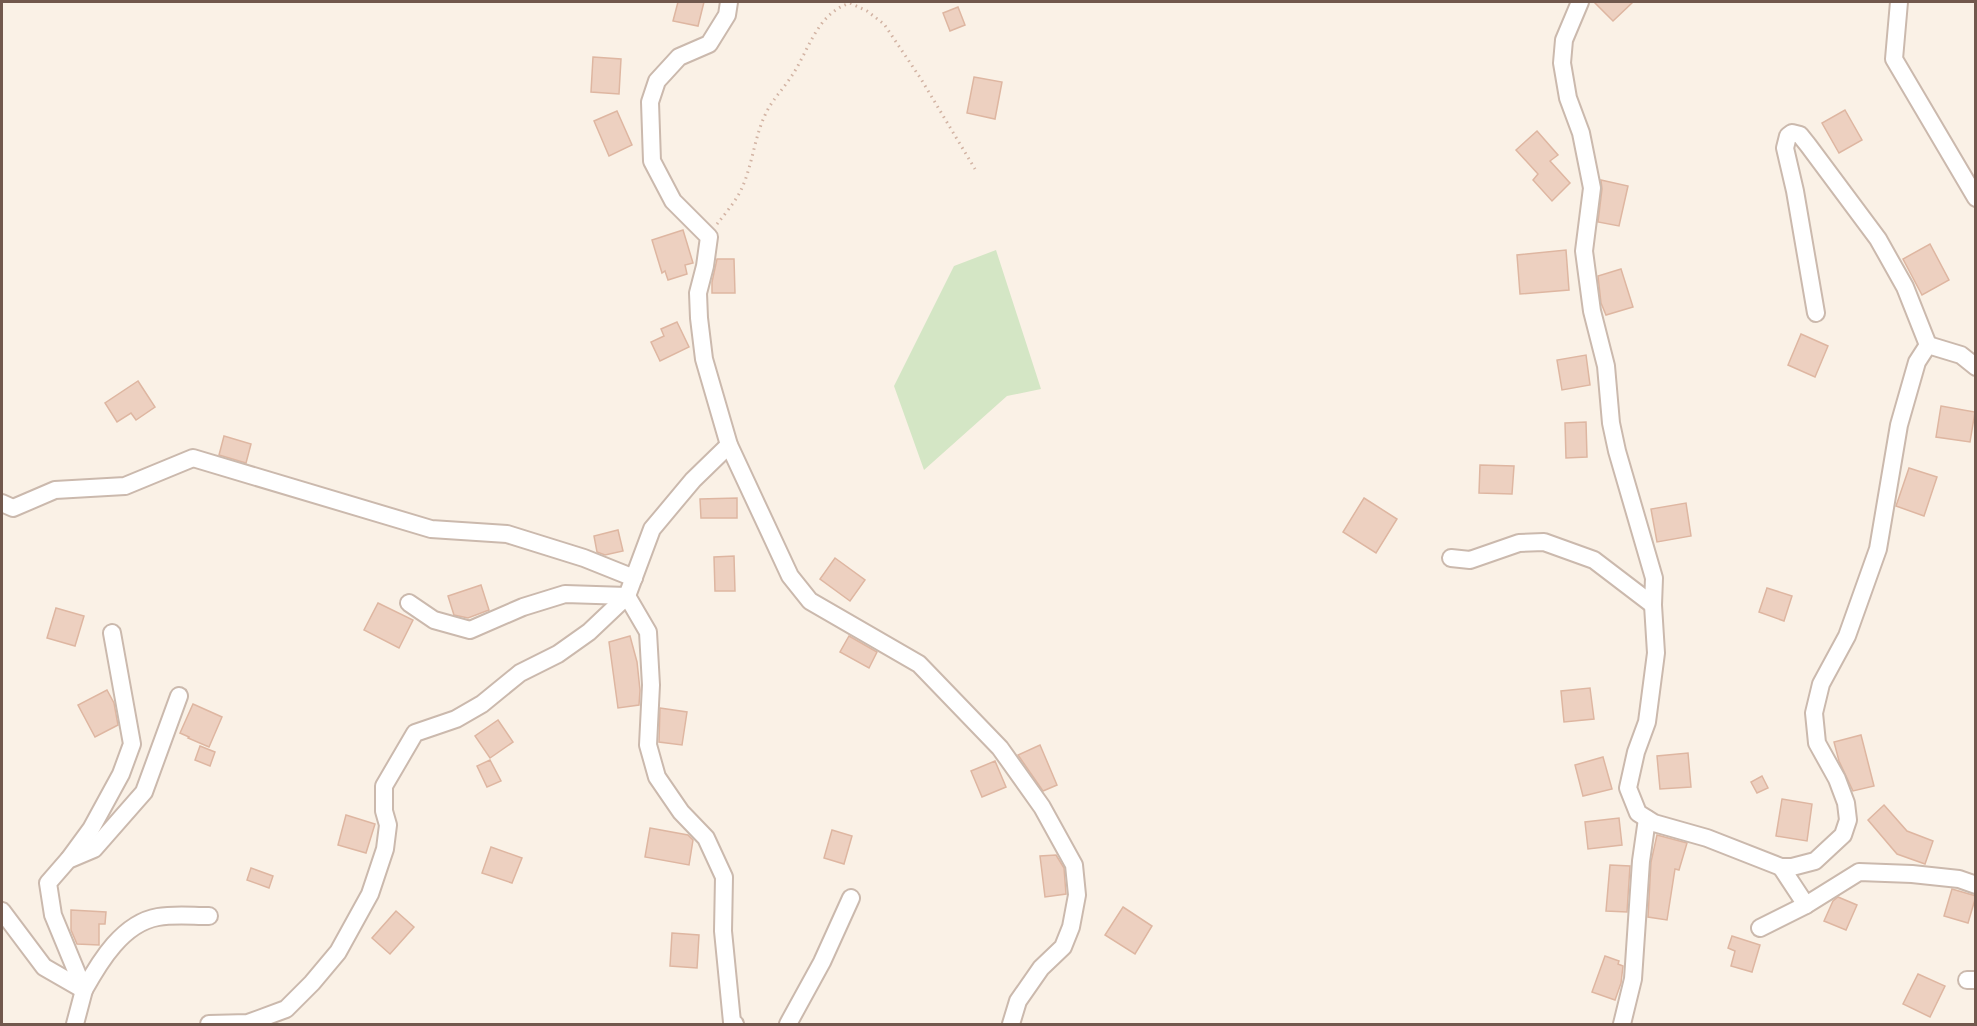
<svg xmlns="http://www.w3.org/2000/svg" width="1977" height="1026" font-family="'PT Sans',sans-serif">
<rect width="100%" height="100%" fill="#faf1e6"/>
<!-- green -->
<path fill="#d4e6c5" d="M996,250L1041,389L1007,396L924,470L894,386L954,266Z"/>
<!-- building -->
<g fill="#edd0c0" stroke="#deb6a1" stroke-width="1.5">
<path d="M678,2H704L698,26L673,21Z"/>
<path d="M1594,2H1633L1613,21Z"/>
<path d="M958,7L965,25L950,31L943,13Z"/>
<path d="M593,57L621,59L619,94L591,92Z"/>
<path d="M974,77L1002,82L995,119L967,113Z"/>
<path d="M1845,110L1862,140L1839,153L1822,123Z"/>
<path d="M617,111L632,145L609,156L594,121Z"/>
<path d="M1537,131L1558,155L1550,161L1570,183L1552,201L1533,180L1538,174L1516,150Z"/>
<path d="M1601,180L1628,186L1619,226L1598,222L1602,189Z"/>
<path d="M683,230L693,263L685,265L687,274L668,280L665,271L662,273L652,240Z"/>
<path d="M1930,244L1949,280L1922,295L1903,259Z"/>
<path d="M1566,250L1569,290L1520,294L1517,255Z"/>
<path d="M717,259H734L735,293H712V282Z"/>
<path d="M1621,269L1633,307L1606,315L1601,303L1598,276Z"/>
<path d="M677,322L689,347L660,361L651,342L664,336L661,329Z"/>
<path d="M1801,334L1828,346L1815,377L1788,365Z"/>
<path d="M1586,355L1590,385L1562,390L1557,360Z"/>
<path d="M138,381L155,407L136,420L131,413L117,422L105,403Z"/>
<path d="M1941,406L1975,412L1970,442L1936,437Z"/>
<path d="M1586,422L1587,457L1566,458L1565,423Z"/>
<path d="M224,436L251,444L246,463L219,455Z"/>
<path d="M1480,465L1514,466L1512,494L1479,493Z"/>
<path d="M1909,468L1937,477L1924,516L1896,506Z"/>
<path d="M737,498V518H701L700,499Z"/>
<path d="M1364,498L1397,519L1376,553L1343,532Z"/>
<path d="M1686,503L1691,536L1657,542L1651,509Z"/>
<path d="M618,530L623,551L605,555L597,552L594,536Z"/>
<path d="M734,556L735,591H715L714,557Z"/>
<path d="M835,558L865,580L850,601L820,579Z"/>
<path d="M481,585L489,610L468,618L454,615L448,596Z"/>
<path d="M1767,588L1792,596L1784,621L1759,612Z"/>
<path d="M378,603L413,620L399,648L364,630Z"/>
<path d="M56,608L84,616L75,646L47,638Z"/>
<path d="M630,636L637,662L640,690L639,705L618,708L609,642Z"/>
<path d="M849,636L877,652L869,668L840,652Z"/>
<path d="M1590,688L1594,719L1564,722L1561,691Z"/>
<path d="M107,690L114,703L118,725L95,737L78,705Z"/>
<path d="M193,704L222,717L209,747L188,738L189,737L180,733Z"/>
<path d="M660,708L687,712L682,745L659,742Z"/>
<path d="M498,720L513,742L490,758L475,736Z"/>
<path d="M1861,735L1874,786L1853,791L1839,761L1834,742Z"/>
<path d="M1040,745L1057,785L1043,791L1018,755Z"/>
<path d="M200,746L215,752L210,766L195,760Z"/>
<path d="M1688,753L1691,787L1660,789L1657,756Z"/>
<path d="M1603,757L1612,789L1583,796L1575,765Z"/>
<path d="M490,760L501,781L487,787L477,766Z"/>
<path d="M995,761L1006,787L982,797L971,771Z"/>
<path d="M1762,776L1768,788L1757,793L1751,782Z"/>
<path d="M1782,799L1812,804L1807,841L1776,836Z"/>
<path d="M1884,805L1907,831L1933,841L1925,864L1897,854L1868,820Z"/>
<path d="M346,815L375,824L366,853L338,845Z"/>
<path d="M1619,818L1622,845L1588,849L1585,822Z"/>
<path d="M650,828L688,835L693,840L689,865L645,857Z"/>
<path d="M832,830L852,836L844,864L824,858Z"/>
<path d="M1657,835L1687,843L1679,870L1675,869L1667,920L1648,917L1651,862Z"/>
<path d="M491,847L522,858L512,883L482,873Z"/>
<path d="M1056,855L1064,868L1066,894L1045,897L1040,856Z"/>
<path d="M1610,865L1630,866L1627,912L1606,911Z"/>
<path d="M251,868L273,876L269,888L247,880Z"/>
<path d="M1952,889L1976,896L1968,923L1944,916Z"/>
<path d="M1838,897L1857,905L1846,930L1824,921L1833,901Z"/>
<path d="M1123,907L1152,926L1135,954L1105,935Z"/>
<path d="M71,910L106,912L105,924H99V945L77,944L71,930Z"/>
<path d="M396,911L414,927L390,954L372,938Z"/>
<path d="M672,933L699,935L697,968L670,966Z"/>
<path d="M1732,936L1760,945L1752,972L1731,966L1735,951L1728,948Z"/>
<path d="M1605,956L1619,961L1618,964L1623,966L1621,983L1615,1000L1592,992Z"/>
<path d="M1918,974L1945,986L1930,1017L1903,1004Z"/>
</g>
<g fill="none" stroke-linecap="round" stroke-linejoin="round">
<defs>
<g id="minor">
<path d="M729,2L727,15L709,44L679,57L657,81L650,102L652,161L673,201L709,237L705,266L698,293L699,318L704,359L729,445L790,576L810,601L919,664L1000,748L1042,807L1074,865L1077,895L1071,927L1063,947L1041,968L1018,1001L1011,1024"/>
<path d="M1580,2L1564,40L1562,63L1568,98L1581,133L1592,188L1584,251L1592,311L1606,366L1611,423L1617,451L1654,578L1653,605L1656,653L1647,722L1636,752L1628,788L1638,813L1654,823L1707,838L1781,867H1792L1815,861L1843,835L1848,820L1846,803L1837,779L1817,743L1814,713L1821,684L1847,636L1878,549L1899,425L1917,362L1928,345L1961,355L1976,367"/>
<path d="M1899,2L1894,59L1976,198"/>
<path d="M1816,313L1795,191L1785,148L1788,136L1792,133L1800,135L1808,145L1878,239L1905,287L1928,345"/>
<path d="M2,503L13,508L55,490L125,486L193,458L431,529L507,534L584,558L634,578"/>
<path d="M1451,558L1470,560L1519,543L1544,542L1594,560L1653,605"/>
<path d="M409,603L434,620L470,630L523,607L565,594L627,596L648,632L651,685L648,745L657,777L681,812L706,838L724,877L723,931L732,1022L735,1024"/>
<path d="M69,859L91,829L121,774L132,744L112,633"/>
<path d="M1781,867L1806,905"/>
<path d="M2,911L44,967L84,990C100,961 123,923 158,917C174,914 192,916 209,916"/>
<path d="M1760,928L1806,905L1859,872L1912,874L1959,879L1976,885"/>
<path d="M1967,980H1976"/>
<path d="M75,1024L84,990L53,915L48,883L68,860L94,849L144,792L179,696"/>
<path d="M209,1024L248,1023L286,1009L312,983L338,952L370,894L385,849L388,825L384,811V786L415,733L456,719L482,704L520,673L558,654L589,632L627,596L652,529L693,480L729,445"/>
<path d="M788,1024L822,962L851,898"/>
<path d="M1622,1024L1633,979L1641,861L1647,819"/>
</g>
</defs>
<!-- minor casing -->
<use href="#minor" stroke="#cbb9ad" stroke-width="20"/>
<!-- path -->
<path stroke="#d2b3a3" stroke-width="3" stroke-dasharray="1.5 4.5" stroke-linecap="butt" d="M717,224C725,214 735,202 741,190C753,165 754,136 767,111C774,98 783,89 791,77C809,51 816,14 850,3L867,11L884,24L921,79L975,169"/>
<!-- minor -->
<use href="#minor" stroke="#fff" stroke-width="16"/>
</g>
<!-- border -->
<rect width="1977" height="1026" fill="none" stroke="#71584d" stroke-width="6"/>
</svg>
